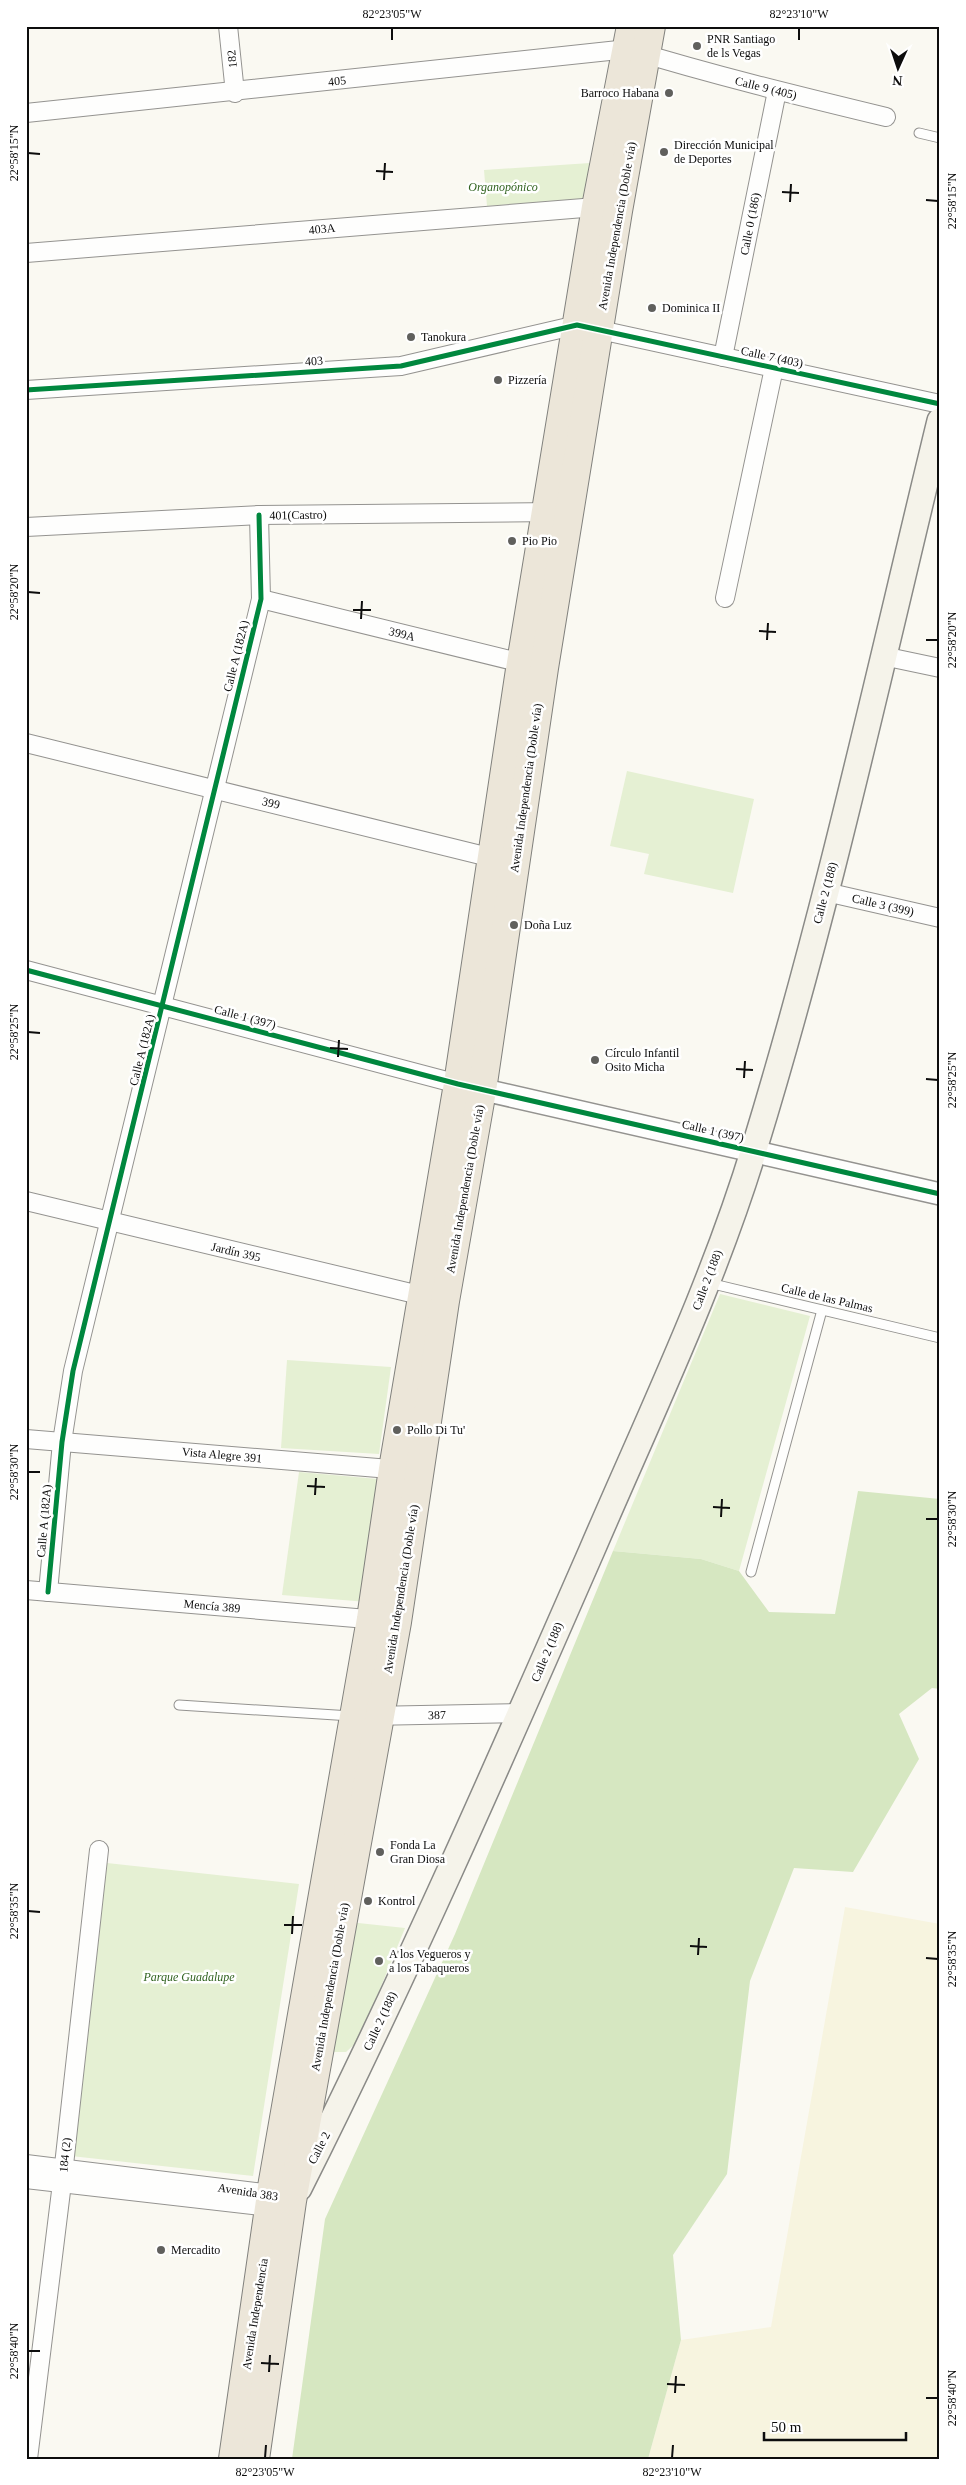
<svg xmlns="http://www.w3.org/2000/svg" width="966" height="2485" font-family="Georgia,serif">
<rect width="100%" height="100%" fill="#faf9f2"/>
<!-- farmland -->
<path fill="#f7f4df" d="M845,1907L940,1924V2459H648L681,2340L771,2327Z"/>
<!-- green -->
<g fill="#e5f0d3">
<path d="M590,163L583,199L487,206L484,170Z"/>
<path d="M627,771L754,799L733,893L644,874L649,854L610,846Z"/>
<path d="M720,1294L810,1316L739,1571L701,1559L613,1551Z"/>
<path d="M287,1360L391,1367L379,1454L281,1448Z"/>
<path d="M299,1472L378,1479L367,1602L282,1595Z"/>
<path d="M107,1863L299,1884L253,2176L71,2156Z"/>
<path d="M349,1922L405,1928L359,2040L346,2052H334L328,2042Z"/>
</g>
<!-- forest -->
<path fill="#d6e7c1" d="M858,1491L940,1499V1689L932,1688L899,1714L919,1759L853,1872L794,1868L750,1981L727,2174L673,2255L681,2340L648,2459H292L325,2219L455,1934L613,1551L701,1559L739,1571L769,1612L835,1614Z"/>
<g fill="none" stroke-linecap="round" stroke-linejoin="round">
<defs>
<g id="service">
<path d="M919,133L940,138"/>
<path d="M709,1283L940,1338"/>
<path d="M751,1572L822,1310"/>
<path d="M179,1705L351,1716"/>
</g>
<g id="minor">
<path d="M228,26L235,93"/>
<path d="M26,113L628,49C713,75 799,96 886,117"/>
<path d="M26,253L596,207L604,208"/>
<path d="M723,357L777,91"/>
<path d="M26,390L401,366L577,325L940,404"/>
<path d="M26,527L259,515L555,512"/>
<path d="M725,598L774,368"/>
<path d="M261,599L530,665"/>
<path d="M883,656L940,668"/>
<path d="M26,743L501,860"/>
<path d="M826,892L940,918"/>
<path d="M26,970L458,1084"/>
<path d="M26,1201L432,1298"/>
<path d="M26,1439L402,1470"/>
<path d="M26,1590L379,1620"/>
<path d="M48,1592L62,1442L73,1371L261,599L259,515"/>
<path d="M370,1716L521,1713"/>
<path d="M26,2164L272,2194L281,2197"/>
<path d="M26,2179L270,2207L279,2205"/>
<path d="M28,2459L62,2183L99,1850"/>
</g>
<path id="tertiary" d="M467,1086L940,1194"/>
<path id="secondary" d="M299,2188C404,1979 498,1765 592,1550C649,1417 713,1285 755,1146C828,908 881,663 940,421"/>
<g id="primary">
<path d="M233,2459L272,2187L371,1619L393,1469L458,1084L521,663L596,207L631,26"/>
<path d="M255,2459L292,2201L397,1622L445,1301L482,1090L544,668L618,211L651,26"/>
</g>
</defs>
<!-- service casing -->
<use href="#service" stroke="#949390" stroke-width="11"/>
<!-- minor casing -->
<use href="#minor" stroke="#949390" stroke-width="20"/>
<!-- tertiary casing -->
<use href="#tertiary" stroke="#949390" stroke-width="24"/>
<!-- secondary casing -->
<use href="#secondary" stroke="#8a8a87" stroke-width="28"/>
<!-- primary casing -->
<use href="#primary" stroke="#81817d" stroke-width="30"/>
<!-- service -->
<use href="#service" stroke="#fefefd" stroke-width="9"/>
<!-- minor -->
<use href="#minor" stroke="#fefefd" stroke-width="18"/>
<!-- tertiary -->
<use href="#tertiary" stroke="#fefefd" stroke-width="21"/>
<!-- secondary -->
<use href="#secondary" stroke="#f5f3ea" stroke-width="25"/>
<!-- primary -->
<use href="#primary" stroke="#ece6d9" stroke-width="28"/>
<defs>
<g id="cycleway">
<path d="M26,390L401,366L577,325L940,404"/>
<path d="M26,970L458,1084L940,1194"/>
<path d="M48,1592L62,1442L73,1371L261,599L259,515"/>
</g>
</defs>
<!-- cycleway casing -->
<use href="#cycleway" stroke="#fff" stroke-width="8"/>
<!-- cycleway -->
<use href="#cycleway" stroke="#00873e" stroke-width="5"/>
</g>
<!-- ticks -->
<path fill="none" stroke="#0d0d0d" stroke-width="2" d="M392,40V28M799,40V28M28,153L40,154M376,171L393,172M384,180L385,163M782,192L799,193M926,200L938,201M790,202L791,184M28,592L40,593M353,610H371M361,619L362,601M759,631L776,632M767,640L768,623M926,640H938M28,1032L40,1033M330,1048L348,1049M338,1057L339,1040M736,1069L753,1070M744,1078L745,1061M926,1079L938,1080M28,1472H40M307,1486L325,1487M315,1495L316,1478M713,1507L730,1508M721,1517L722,1499M926,1519H938M28,1911L40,1912M284,1925H302M292,1934L293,1916M690,1946L707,1947M698,1955L699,1938M926,1958L938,1959M28,2351H40M261,2363L279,2364M269,2372L270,2355M667,2384L685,2385M675,2393L676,2376M926,2398H938M265,2458L266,2445M672,2458L673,2445"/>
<!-- markers -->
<g fill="#60605d" stroke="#fff" stroke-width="2">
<circle cx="697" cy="46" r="5"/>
<circle cx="669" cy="93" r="5"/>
<circle cx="664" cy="152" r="5"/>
<circle cx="652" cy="308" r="5"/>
<circle cx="411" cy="337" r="5"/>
<circle cx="498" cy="380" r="5"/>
<circle cx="512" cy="541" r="5"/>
<circle cx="514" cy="925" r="5"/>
<circle cx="595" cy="1060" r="5"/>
<circle cx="397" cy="1430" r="5"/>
<circle cx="380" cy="1852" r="5"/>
<circle cx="368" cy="1901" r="5"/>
<circle cx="379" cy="1961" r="5"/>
<circle cx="161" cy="2250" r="5"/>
</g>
<g text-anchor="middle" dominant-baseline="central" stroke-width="5" stroke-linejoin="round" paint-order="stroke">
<!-- poi labels -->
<g font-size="12" fill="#0d0d0d" stroke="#fff" text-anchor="start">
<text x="707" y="39">PNR Santiago<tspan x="707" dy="14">de ls Vegas</tspan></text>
<text x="659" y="93" text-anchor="end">Barroco Habana</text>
<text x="674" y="145">Dirección Municipal<tspan x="674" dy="14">de Deportes</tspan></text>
<text x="662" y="308">Dominica II</text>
<text x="421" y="337">Tanokura</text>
<text x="508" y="380">Pizzería</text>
<text x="522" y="541">Pio Pio</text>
<text x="524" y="925">Doña Luz</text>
<text x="605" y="1053">Círculo Infantil<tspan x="605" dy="14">Osito Micha</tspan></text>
<text x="407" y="1430">Pollo Di Tu'</text>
<text x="390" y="1845">Fonda La<tspan x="390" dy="14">Gran Diosa</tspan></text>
<text x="378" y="1901">Kontrol</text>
<text x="389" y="1954">A los Vegueros y<tspan x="389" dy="14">a los Tabaqueros</tspan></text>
<text x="171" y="2250">Mercadito</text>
</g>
<!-- street labels -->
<g font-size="12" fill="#0d0d0d" stroke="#fff">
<text transform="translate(232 59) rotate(-96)">182</text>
<text transform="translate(337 81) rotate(-6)">405</text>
<text transform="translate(766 88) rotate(14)">Calle 9 (405)</text>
<text transform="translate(750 224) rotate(-79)">Calle 0 (186)</text>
<text transform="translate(617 226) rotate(-80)">Avenida Independencia (Doble vía)</text>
<text transform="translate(322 229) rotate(-5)">403A</text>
<text transform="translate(772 357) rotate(12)">Calle 7 (403)</text>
<text transform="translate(314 361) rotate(-4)">403</text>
<text transform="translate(298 515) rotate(-1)">401(Castro)</text>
<text transform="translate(402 634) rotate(14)">399A</text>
<text transform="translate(236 656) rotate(-76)">Calle A (182A)</text>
<text transform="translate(526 788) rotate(-82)">Avenida Independencia (Doble vía)</text>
<text transform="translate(271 803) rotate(14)">399</text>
<text transform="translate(825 893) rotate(-75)">Calle 2 (188)</text>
<text transform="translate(883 905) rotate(13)">Calle 3 (399)</text>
<text transform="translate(245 1017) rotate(15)">Calle 1 (397)</text>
<text transform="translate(142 1050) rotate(-76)">Calle A (182A)</text>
<text transform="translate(713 1131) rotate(13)">Calle 1 (397)</text>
<text transform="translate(465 1189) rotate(-80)">Avenida Independencia (Doble vía)</text>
<text transform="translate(236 1252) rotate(13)">Jardín 395</text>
<text transform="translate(707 1280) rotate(-69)">Calle 2 (188)</text>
<text transform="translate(827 1298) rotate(13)">Calle de las Palmas</text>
<text transform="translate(222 1455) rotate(5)">Vista Alegre 391</text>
<text transform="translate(44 1521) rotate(-85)">Calle A (182A)</text>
<text transform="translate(401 1589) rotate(-81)">Avenida Independencia (Doble vía)</text>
<text transform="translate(212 1606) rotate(5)">Mencía 389</text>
<text transform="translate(547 1652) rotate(-67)">Calle 2 (188)</text>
<text transform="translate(437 1715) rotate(-1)">387</text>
<text transform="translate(330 1987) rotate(-80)">Avenida Independencia (Doble vía)</text>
<text transform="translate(380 2021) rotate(-65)">Calle 2 (188)</text>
<text transform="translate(319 2148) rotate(-63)">Calle 2</text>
<text transform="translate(65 2155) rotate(-84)">184 (2)</text>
<text transform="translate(248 2192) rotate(9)">Avenida 383</text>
<text transform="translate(255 2314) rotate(-81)">Avenida Independencia</text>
</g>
<!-- park labels -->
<g font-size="12" font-style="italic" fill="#316320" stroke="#fff">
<text x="503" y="187">Organopónico</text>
<text x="189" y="1977">Parque Guadalupe</text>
</g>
</g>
<!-- border -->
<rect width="966" height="2485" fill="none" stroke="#ffffff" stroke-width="55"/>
<!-- north arrow -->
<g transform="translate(898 68) rotate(183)" stroke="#ffffff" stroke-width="4" paint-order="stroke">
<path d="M0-4L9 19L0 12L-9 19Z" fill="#0d0d0d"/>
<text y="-8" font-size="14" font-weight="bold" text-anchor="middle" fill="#0d0d0d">N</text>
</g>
<!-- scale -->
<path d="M764 2432v8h142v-8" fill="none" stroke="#0d0d0d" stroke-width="2.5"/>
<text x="771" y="2432" font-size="15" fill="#0d0d0d" stroke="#ffffff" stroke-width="4" paint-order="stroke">50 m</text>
<rect x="28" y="28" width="910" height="2430" fill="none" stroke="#0d0d0d" stroke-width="2"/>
<g font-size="12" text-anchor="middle" fill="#0d0d0d">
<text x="392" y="18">82°23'05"W</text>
<text x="799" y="18">82°23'10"W</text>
<text transform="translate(14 153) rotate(-90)" y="4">22°58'15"N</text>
<text transform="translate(952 201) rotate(-90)" y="4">22°58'15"N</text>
<text transform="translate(14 592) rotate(-90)" y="4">22°58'20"N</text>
<text transform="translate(952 640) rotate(-90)" y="4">22°58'20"N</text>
<text transform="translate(14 1032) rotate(-90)" y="4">22°58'25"N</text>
<text transform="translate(952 1080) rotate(-90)" y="4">22°58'25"N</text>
<text transform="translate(14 1472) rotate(-90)" y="4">22°58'30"N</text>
<text transform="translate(952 1519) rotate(-90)" y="4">22°58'30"N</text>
<text transform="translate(14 1911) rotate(-90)" y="4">22°58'35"N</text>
<text transform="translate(952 1959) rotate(-90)" y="4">22°58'35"N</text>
<text transform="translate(14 2351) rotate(-90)" y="4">22°58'40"N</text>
<text transform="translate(952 2398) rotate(-90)" y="4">22°58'40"N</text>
<text x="265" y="2476">82°23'05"W</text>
<text x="672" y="2476">82°23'10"W</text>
</g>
</svg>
